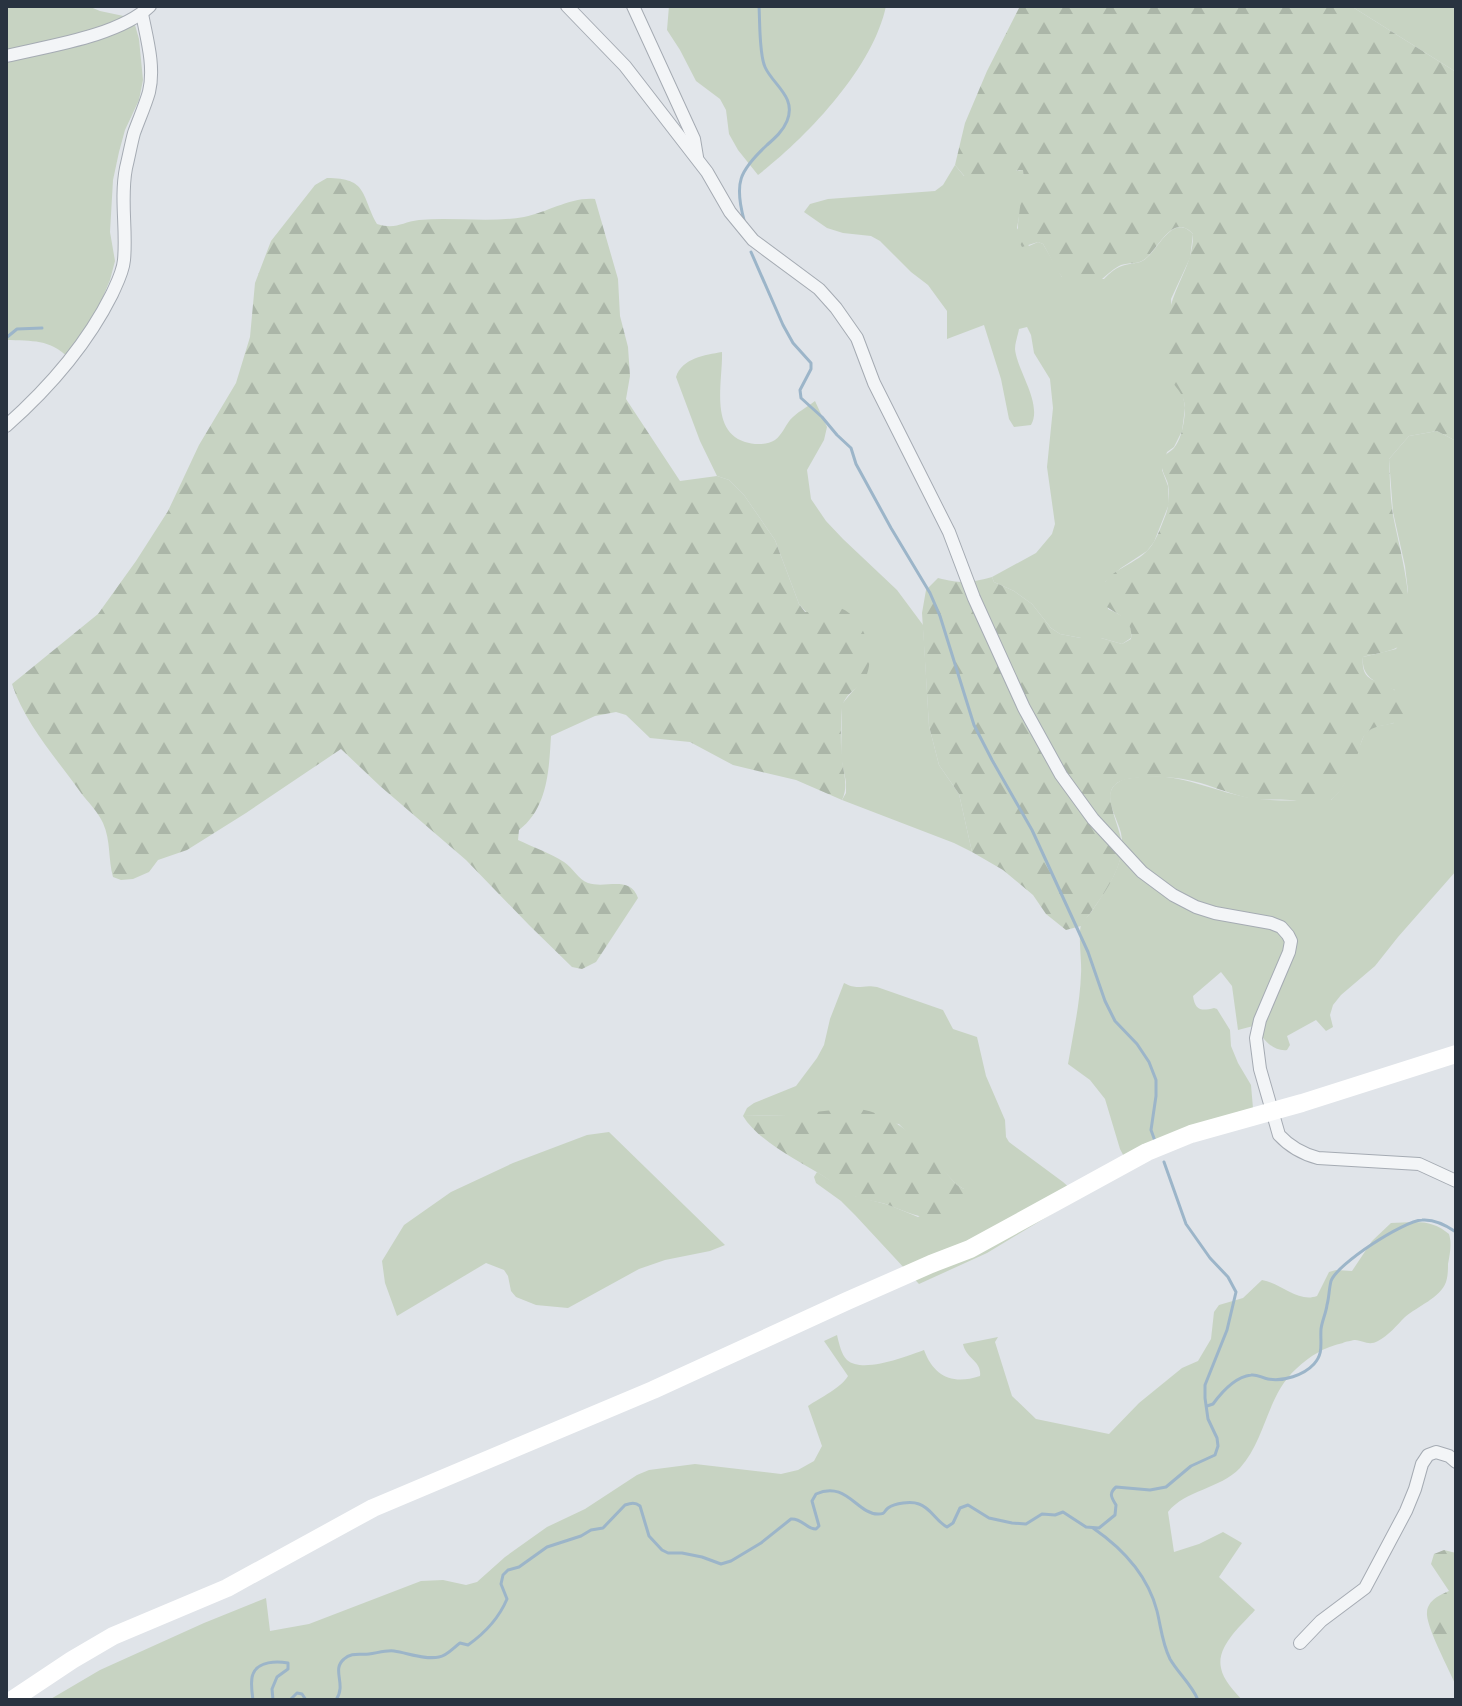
<svg xmlns="http://www.w3.org/2000/svg" width="1462" height="1706" font-family="Signika,sans-serif">
<defs>
<pattern id="forest-firs" width="22" height="20" patternUnits="userSpaceOnUse" patternTransform="scale(2)"><rect width="22" height="20" fill="#c7d3c2"/><path d="M5 1l3.5 6h-7zM16 11l3.5 6h-7z" fill="#abb6a8"/></pattern>
</defs>
<rect width="100%" height="100%" fill="#e0e4e9"/>
<!-- grass -->
<g fill="#c7d3c2">
<path d="M6,6H88L100,11L133,18L139,39L143,80L139,100L125,130L119,152L113,180L110,232L115,261L110,280L94,318L69,358C49,339 33,341 6,340Z"/>
<path d="M669,6H886C873,68 807,137 758,175L738,150L729,134L726,110L720,99L696,81L680,50L667,30Z"/>
<path d="M1351,6H1456V72Z"/>
<path d="M955,165L964,176L1023,170L1025,182L1017,228L1029,246L1038,242L1043,244L1062,277L1104,279C1110,273 1116,267 1125,265C1131,263 1138,264 1144,260C1159,250 1172,212 1193,234L1190,258L1171,299L1174,383L1183,395L1185,408L1182,431L1174,447L1167,452L1162,470L1168,486L1169,504L1154,542L1147,551L1121,568L1105,582L1108,609C1123,616 1133,620 1131,638L1122,644L1101,638H1081L1060,634L1051,628L1032,604L1014,591L994,582L992,577L1036,553L1052,534L1055,524L1047,467L1053,408L1050,379L1034,353L1031,335L1027,327L1019,329C1018,335 1015,343 1015,349C1017,371 1043,404 1031,425L1014,427L1009,419L1001,379L984,325L947,339V311L928,285L911,272L880,241L871,236L843,233L827,228L804,212L810,204L828,199L935,191L943,185Z"/>
<path d="M722,352C723,380 709,431 745,442C754,445 767,445 775,440C782,435 785,426 790,420C797,412 806,408 815,401L827,427L824,440L807,470L811,499L826,521L843,539L897,590L923,625L929,726L939,765L959,794L972,852L954,843L842,800L846,793V782L841,757L842,704L858,685L820,612H806L799,604L775,540L744,495L729,480L717,476L700,441L676,377C682,358 705,355 722,352Z"/>
<path d="M1437,431L1456,441V871L1398,937L1375,966L1341,995L1333,1005L1330,1015L1333,1027L1326,1031L1316,1020L1287,1036L1290,1045L1287,1050C1273,1052 1259,1037 1257,1025L1238,1030L1232,986L1221,972L1193,996C1195,1011 1202,1011 1214,1008L1217,1009L1230,1030L1231,1046L1238,1063L1251,1085L1254,1120L1129,1166L1120,1149L1105,1099L1090,1080L1068,1064C1073,1034 1080,1004 1081,974C1082,962 1078,935 1081,925C1083,921 1089,915 1092,911C1107,888 1127,862 1121,833C1117,816 1098,791 1122,780C1127,778 1134,778 1140,777C1181,772 1213,792 1252,798C1278,802 1306,800 1331,800L1338,793L1344,784L1365,733L1374,727L1394,723L1395,690C1377,683 1361,678 1363,657L1396,649L1407,632L1408,591L1405,566L1393,512L1389,459L1409,436Z"/>
<path d="M844,983C859,991 862,984 877,987L943,1010L953,1029L977,1037L986,1076L1005,1120L1006,1137L1009,1142L1063,1182L1080,1197L987,1253L919,1284L855,1215L841,1201L816,1183L814,1177L817,1172L855,1196L889,1205L918,1217L964,1189L957,1185L899,1124L787,1115L743,1116L747,1108L754,1103L796,1086L817,1058L824,1045L830,1019Z"/>
<path d="M609,1132L725,1245L710,1251L665,1260L639,1269L568,1308L536,1305L516,1297L511,1291L508,1276L504,1270L486,1263L397,1316L385,1283L382,1261L404,1225L451,1192L513,1163L587,1135Z"/>
<path d="M1414,1222C1429,1222 1438,1225 1449,1234C1452,1244 1450,1253 1448,1264C1448,1269 1448,1276 1446,1282C1440,1298 1418,1306 1405,1317C1397,1325 1388,1336 1378,1341C1369,1346 1364,1341 1355,1340C1354,1340 1344,1342 1343,1343C1324,1347 1310,1356 1296,1369C1267,1395 1266,1439 1240,1468C1220,1489 1185,1490 1168,1512L1174,1552L1199,1544L1223,1532L1242,1543L1219,1577L1255,1610C1242,1625 1216,1646 1221,1668C1223,1680 1235,1692 1242,1700H49L100,1670L204,1623L266,1598L270,1631L309,1624L421,1581L443,1580L466,1585L477,1582L505,1557L547,1527L585,1509L637,1475L649,1470L695,1464L781,1474L798,1470L814,1461L822,1446L808,1406C820,1398 842,1387 848,1376L824,1341L837,1335C839,1343 841,1354 847,1360C863,1374 907,1356 924,1350C934,1377 953,1385 980,1376C982,1361 966,1359 963,1344L998,1337L995,1342L1012,1396L1036,1419L1109,1434L1139,1403L1182,1368L1198,1361L1211,1339L1214,1312L1219,1305L1243,1298L1262,1280C1281,1283 1298,1303 1317,1296L1329,1272L1336,1270L1352,1271L1372,1241L1391,1223Z"/>
</g>
<!-- forest -->
<g fill="url(#forest-firs)">
<path d="M1020,6H1351L1456,72V441L1437,431L1409,436L1389,459C1390,478 1390,497 1393,515C1398,543 1420,619 1403,643C1397,651 1373,654 1363,657C1360,685 1380,678 1396,691C1401,695 1404,702 1406,708C1397,734 1376,718 1364,736C1361,741 1360,747 1358,753C1353,768 1344,791 1331,800C1319,809 1304,801 1290,800C1278,799 1265,800 1253,799C1237,796 1222,790 1207,785C1183,777 1159,775 1135,778C1127,779 1118,780 1113,787C1104,799 1121,829 1122,845C1122,874 1097,903 1081,926L1066,930L1046,914L1033,895L1003,870L972,852L959,794L939,765L929,726L922,613L926,590L938,578C962,584 969,583 992,577L994,582L1014,591L1032,604L1051,628L1060,634L1081,638H1101L1122,644L1131,639C1134,617 1114,614 1100,602C1098,572 1128,569 1146,552C1156,543 1161,526 1166,514C1169,505 1170,494 1168,484C1166,477 1160,469 1162,461C1164,454 1169,453 1174,448C1180,441 1183,428 1184,420C1189,389 1173,392 1167,370C1164,360 1168,326 1169,315C1173,286 1194,264 1193,234C1173,212 1159,248 1145,259C1138,265 1129,262 1121,265C1105,272 1092,297 1072,286C1058,278 1051,257 1043,244L1038,242L1022,247C1011,230 1026,194 1023,170H1019L972,185L955,165L965,123L987,71Z"/>
<path d="M327,178C368,178 361,195 377,224C396,230 402,222 419,220C454,217 489,223 524,217C549,212 570,197 595,199L618,279L620,316L628,347L630,376L626,399L680,481L717,476L729,480L744,495L775,540L799,604L805,612H820L832,605C838,607 844,609 849,613C866,626 874,654 867,674C862,687 844,693 842,708C841,724 840,742 842,758C843,773 849,785 842,800L796,780L733,765L690,742L650,738L626,715L616,712L595,716L551,736C549,769 548,808 519,830L518,840C533,847 550,853 564,862C573,868 578,879 588,883C606,889 630,875 638,898L596,962L582,969L572,967L529,925L466,860L380,786L341,749L246,813L187,850L158,860L149,872L133,879L121,880L113,877C108,859 111,841 103,823C98,812 88,802 81,793C57,759 25,724 12,684L98,614L136,561L168,511L199,445L236,383L250,337L255,283L271,241L315,185Z"/>
<path d="M852,1108C903,1113 925,1150 957,1185L964,1189C963,1235 915,1216 891,1206C879,1201 866,1201 854,1196C843,1191 833,1182 823,1176C799,1161 758,1141 743,1116L787,1115Z"/>
<path d="M1444,1550L1456,1553V1686C1450,1671 1425,1625 1427,1612C1428,1600 1440,1595 1449,1591L1431,1564L1434,1554Z"/>
</g>
<g fill="none" stroke-linecap="round" stroke-linejoin="round">
<!-- stream -->
<g stroke="#9cb5c9" stroke-width="3">
<path d="M744,220C734,183 739,171 767,145C775,138 783,131 787,121C797,97 773,85 765,67C759,54 760,22 759,6"/>
<path d="M751,252L783,325L793,343L811,363V369L800,390L801,398L822,417L837,435L851,448L856,464L891,528L930,593L940,616L974,725L992,760L1032,830L1088,952L1105,1001L1115,1021L1137,1044L1149,1062L1156,1080V1096L1151,1130L1155,1141"/>
<path d="M6,338L17,329L42,328"/>
<path d="M1207,1406L1213,1404C1221,1393 1235,1377 1251,1375C1257,1374 1262,1378 1268,1379C1283,1382 1304,1375 1314,1364C1324,1353 1320,1343 1321,1329C1322,1321 1326,1313 1327,1305C1329,1298 1329,1289 1331,1281C1337,1264 1403,1221 1422,1220C1434,1219 1446,1225 1456,1232"/>
<path d="M1093,1528C1122,1548 1148,1576 1157,1611C1161,1627 1162,1643 1170,1659C1178,1673 1192,1685 1198,1700"/>
<path d="M253,1700C252,1693 250,1681 253,1674C258,1661 277,1661 288,1663V1669L277,1677L272,1689L273,1700"/>
<path d="M290,1700L297,1693L302,1694L306,1700"/>
<path d="M336,1700C347,1684 331,1670 344,1659C351,1652 360,1655 369,1654C377,1653 386,1650 394,1651C408,1653 425,1660 439,1657C447,1656 453,1648 460,1643L468,1645C485,1633 499,1618 507,1599L501,1584L503,1575L508,1570L519,1567L547,1547L581,1536L591,1530L603,1528L625,1505C631,1503 635,1502 640,1506L649,1536L662,1550L668,1553H682L702,1557L721,1564L731,1561L761,1543L791,1519C802,1518 806,1529 816,1529L819,1526L812,1501L816,1494C846,1480 857,1514 878,1514C886,1514 883,1512 888,1508C895,1503 911,1501 919,1504C931,1508 936,1521 947,1527L953,1523L960,1508L968,1505L989,1518L1012,1523L1026,1524L1042,1514L1055,1515L1063,1512L1086,1527L1099,1528L1115,1515L1116,1505C1112,1498 1108,1494 1116,1487L1150,1490L1166,1487L1191,1466L1215,1455L1218,1446L1217,1438L1208,1419L1205,1398V1385L1227,1330L1236,1292L1228,1277L1210,1258L1186,1224L1164,1162"/>
</g>
<defs>
<g id="minor">
<path d="M567,6L625,66L707,172L730,212L753,240L819,289L836,308L857,338L874,383L949,532L974,598L1024,708L1061,775L1093,819L1142,872L1173,895L1196,907L1215,913L1271,923L1281,927L1288,935L1291,941L1289,952L1260,1020L1256,1038L1260,1069L1279,1135C1290,1147 1303,1154 1318,1158L1419,1164L1456,1181"/>
<path d="M633,6L694,139L697,157"/>
<path d="M6,56C48,46 119,36 150,6"/>
<path d="M6,426C49,388 86,346 112,294C117,283 123,272 124,260C127,229 120,199 126,168C129,156 131,144 134,133C139,119 145,106 149,92C155,67 147,39 142,14"/>
<path d="M1300,1643L1321,1621L1365,1588L1406,1511L1415,1489L1422,1464L1428,1455L1436,1452L1449,1456L1456,1462"/>
</g>
</defs>
<!-- minor casing -->
<use href="#minor" stroke="#a5abb3" stroke-width="14"/>
<!-- minor -->
<use href="#minor" stroke="#f3f5f7" stroke-width="12"/>
<!-- secondary -->
<path stroke="#fff" stroke-width="18" d="M12,1700L72,1660L113,1636L227,1588L373,1508L653,1390L847,1301L931,1264L970,1249L1147,1152L1191,1134L1302,1103L1456,1054"/>
</g>
<!-- border -->
<rect width="1462" height="1706" fill="none" stroke="#293340" stroke-width="16"/>
</svg>
